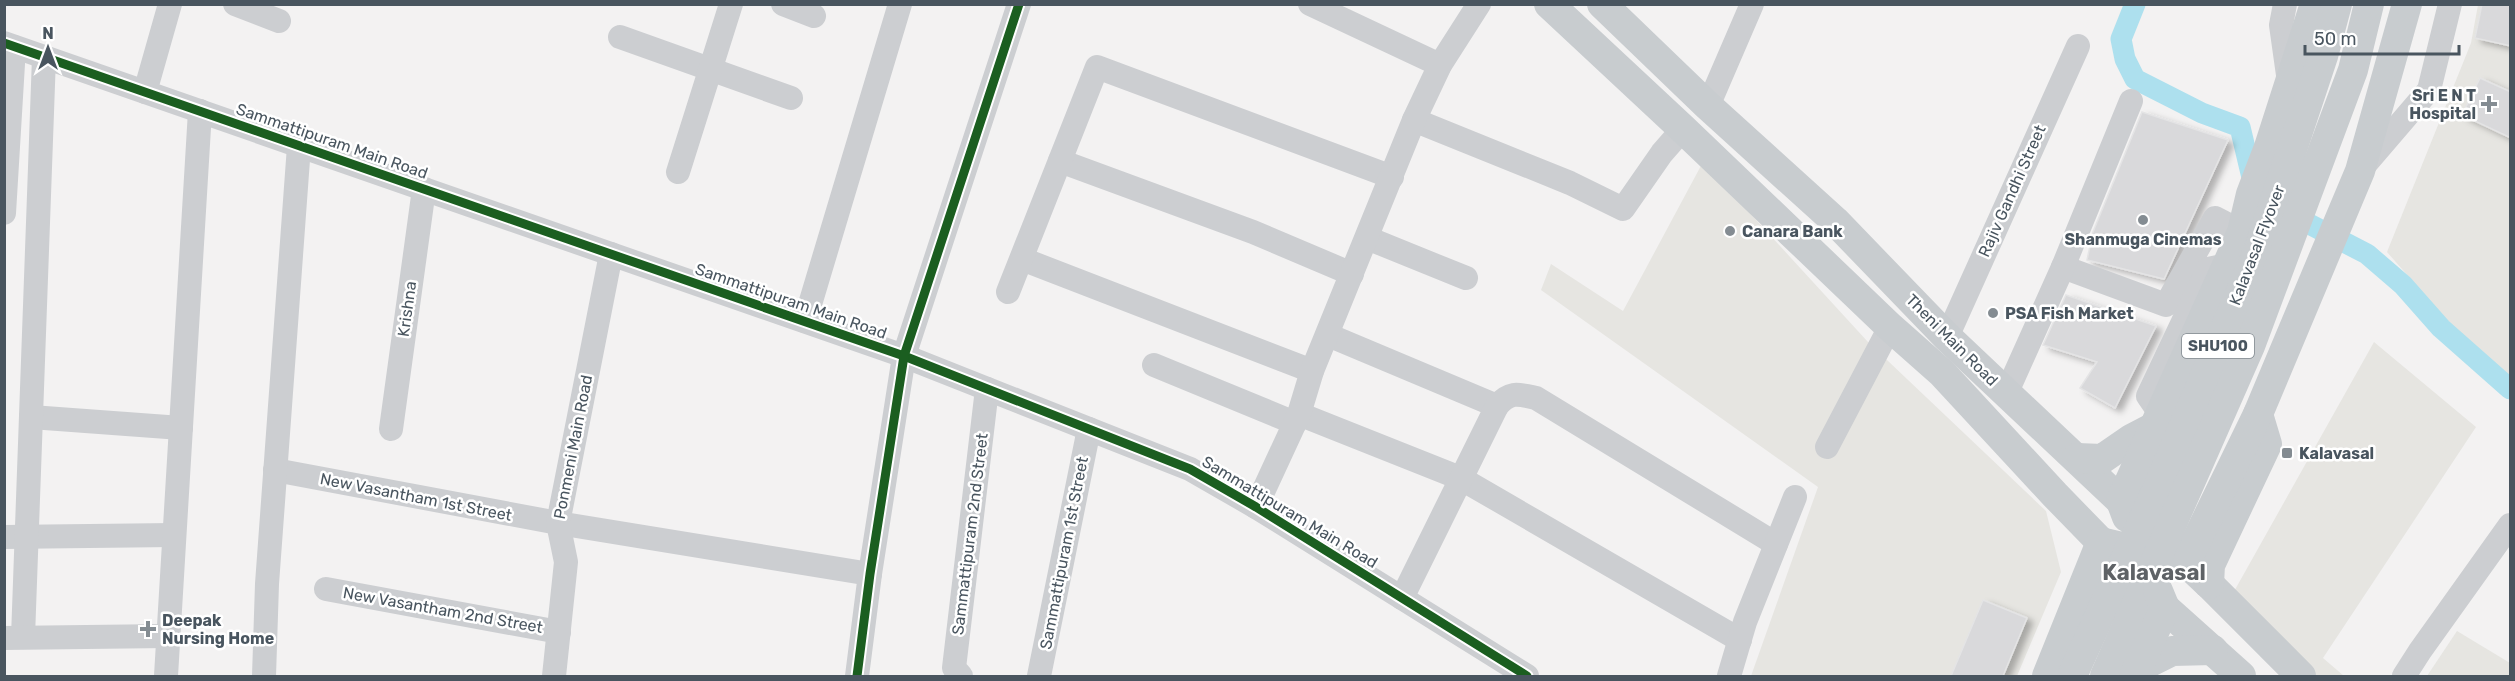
<svg xmlns="http://www.w3.org/2000/svg" width="2515" height="681" font-family="Rubik,sans-serif">
<defs>
<filter id="shadow"><feDropShadow dx="6" dy="4" stdDeviation="3" flood-color="#0004"/></filter>
</defs>
<rect width="100%" height="100%" fill="#f3f2f2"/>
<!-- commercial -->
<g fill="#e6e5e1">
<path d="M2478,5H2510V379L2462,337L2387,252L2471,43Z"/>
<path d="M1703,162L1868,342L2046,511L2061,572L2017,676H1751L1818,487L1541,290L1551,264L1623,311Z"/>
<path d="M2374,342L2476,427L2323,658L2344,676H2309L2232,595Z"/>
<path d="M2457,631L2510,663V676H2427Z"/>
</g>
<g fill="none" stroke-linecap="round" stroke-linejoin="round">
<!-- canal -->
<g stroke="#ade0ee" stroke-width="21">
<path d="M2135,4L2121,39L2125,59L2135,79L2202,113L2240,127L2254,186"/>
<path d="M2286,212L2367,254L2403,285L2441,328L2510,389"/>
</g>
</g>
<!-- building -->
<g fill="#d9d9db" stroke="#e4e4e5" stroke-width="1.5" filter="url(#shadow)">
<path d="M2482,4H2511V46L2475,38Z"/>
<path d="M2480,78L2511,92V138L2462,115Z"/>
<path d="M2142,112L2228,140L2164,279L2087,260L2093,232Z"/>
<path d="M2066,295L2156,326L2115,408L2080,388L2097,362L2043,345Z"/>
<path d="M1983,600L2027,618L2003,676H1951Z"/>
</g>
<g fill="none" stroke-linecap="round" stroke-linejoin="round">
<!-- minor -->
<g stroke="#ccced1" stroke-width="24">
<path d="M235,4L279,21"/>
<path d="M783,4L814,16"/>
<path d="M1310,4L1440,65"/>
<path d="M2285,4L2281,25L2289,82"/>
<path d="M620,37L791,98"/>
<path d="M4,43L904,356L1190,469L1256,507L1527,676"/>
<path d="M145,92L170,4"/>
<path d="M1708,106L1752,4"/>
<path d="M1414,120L1570,183L1623,209L1662,153L1683,129"/>
<path d="M1060,161L1253,232L1352,274"/>
<path d="M2363,167L2429,90L2450,4"/>
<path d="M678,172L731,4"/>
<path d="M4,213L14,47"/>
<path d="M1367,238L1466,278"/>
<path d="M1022,259L1312,371"/>
<path d="M2063,267L2166,305L2215,218L2242,232"/>
<path d="M1008,292L1097,67L1392,177"/>
<path d="M805,321L900,4"/>
<path d="M1328,335L1497,406"/>
<path d="M1947,337L2078,46"/>
<path d="M1154,365L1295,423"/>
<path d="M2006,394L2063,267L2131,101"/>
<path d="M1299,414L1460,478L1740,640"/>
<path d="M2161,415L2148,396L2208,269L2227,265"/>
<path d="M31,417L181,428"/>
<path d="M391,429L424,189"/>
<path d="M1827,447L1890,327"/>
<path d="M275,470L558,523L870,574"/>
<path d="M1256,507L1299,414L1312,371L1414,120L1440,65L1479,4"/>
<path d="M4,537L174,535"/>
<path d="M326,589L559,632"/>
<path d="M1402,598L1497,406C1510,391 1518,394 1536,398L1776,544"/>
<path d="M23,637L44,57"/>
<path d="M4,638L168,636"/>
<path d="M166,676L200,111"/>
<path d="M264,676L267,584L299,146"/>
<path d="M554,676L566,562L558,523L611,254"/>
<path d="M857,676L870,574L904,356L1019,4"/>
<path d="M961,676L954,668L987,389"/>
<path d="M1039,676L1089,429"/>
<path d="M1729,676L1745,622L1795,497"/>
<path d="M2404,676L2420,651L2510,525"/>
</g>
<!-- major -->
<g stroke="#c8cccf" stroke-width="30">
<path d="M1549,4L1683,129L1890,327L1942,373L2055,495L2165,608L2241,676"/>
<path d="M1602,4L1708,106L1835,221L1947,337L2209,584L2301,676"/>
<path d="M2077,458L2102,459L2131,439L2156,426"/>
<path d="M2127,517L2121,501L2242,232L2251,194L2269,147L2315,4"/>
<path d="M2209,584L2210,565L2267,444L2258,414"/>
<path d="M2138,668L2172,651L2213,650"/>
<path d="M2047,676L2101,542L2186,562L2258,414L2360,171L2407,4"/>
<path d="M2072,676L2155,494L2259,249L2323,56L2337,4"/>
<path d="M2105,676L2250,346L2353,70L2369,4"/>
<path d="M2134,676L2165,608L2158,591"/>
</g>
<defs>
<g id="cycleway">
<path d="M4,43L904,356L1190,469L1256,507L1527,676"/>
<path d="M857,676L870,574L904,356L1019,4"/>
</g>
</defs>
<!-- cycleway casing -->
<use href="#cycleway" stroke="#fff" stroke-width="13"/>
<!-- cycleway -->
<use href="#cycleway" stroke="#1b5e20" stroke-width="9"/>
</g>
<!-- markers -->
<g fill="#848c92" stroke="#fff" stroke-width="2">
<path d="M2486 95h6v6h6v6h-6v6h-6v-6h-6v-6h6z"/>
<circle cx="2143" cy="220" r="6"/>
<circle cx="1730" cy="231" r="6"/>
<circle cx="1993" cy="313" r="6"/>
<rect x="2281" y="447" width="12" height="12" rx="3"/>
<path d="M145 620h6v6h6v6h-6v6h-6v-6h-6v-6h6z"/>
</g>
<g text-anchor="middle" dominant-baseline="central" stroke-width="5" stroke-linejoin="round" paint-order="stroke">
<!-- shield labels -->
<rect fill="#fff" stroke="#80888f" stroke-width="1.5" x="2182" y="334" width="72" height="24" rx="4.5"/>
<g font-size="15" font-weight="bold" fill="#49555f">
<text x="2218" y="346">SHU100</text>
</g>
<!-- poi labels -->
<g font-size="16" font-weight="bold" fill="#49555f" stroke="#fff" text-anchor="start">
<text x="2476" y="95" text-anchor="end">Sri E N T<tspan x="2476" dy="18">Hospital</tspan></text>
<text x="1742" y="231">Canara Bank</text>
<text x="2143" y="239" text-anchor="middle">Shanmuga Cinemas</text>
<text x="2005" y="313">PSA Fish Market</text>
<text x="2299" y="453">Kalavasal</text>
<text x="162" y="620">Deepak<tspan x="162" dy="18">Nursing Home</tspan></text>
</g>
<!-- street labels -->
<g font-size="16" fill="#49555f" stroke="#fff">
<text transform="translate(332 141) rotate(19)">Sammattipuram Main Road</text>
<text transform="translate(2012 191) rotate(-66)">Rajiv Gandhi Street</text>
<text transform="translate(2257 245) rotate(-69)">Kalavasal Flyover</text>
<text transform="translate(791 301) rotate(19)">Sammattipuram Main Road</text>
<text transform="translate(407 309) rotate(-82)">Krishna</text>
<text transform="translate(1952 340) rotate(45)">Theni Main Road</text>
<text transform="translate(573 447) rotate(-79)">Ponmeni Main Road</text>
<text transform="translate(416 497) rotate(11)">New Vasantham 1st Street</text>
<text transform="translate(1290 512) rotate(31)">Sammattipuram Main Road</text>
<text transform="translate(970 534) rotate(-83)">Sammattipuram 2nd Street</text>
<text transform="translate(1064 553) rotate(-79)">Sammattipuram 1st Street</text>
<text transform="translate(443 610) rotate(10)">New Vasantham 2nd Street</text>
</g>
<!-- district labels -->
<g font-size="22" font-weight="bold" fill="#5e6266" stroke="#fff">
<text x="2154" y="572">Kalavasal</text>
</g>
</g>
<!-- border -->
<rect width="2515" height="681" fill="none" stroke="#49555f" stroke-width="12"/>
<!-- north arrow -->
<g transform="translate(48 48)" stroke="#ffffff" stroke-width="4.5" paint-order="stroke">
<path d="M0-4.5L10 22L0 15L-10 22Z" fill="#49555f"/>
<text y="-9" font-size="16" font-weight="bold" text-anchor="middle" fill="#49555f">N</text>
</g>
<!-- scale -->
<path d="M2305 45v9h154v-9" fill="none" stroke="#49555f" stroke-width="3"/>
<text x="2314" y="45" font-size="18" fill="#49555f" stroke="#ffffff" stroke-width="4.5" paint-order="stroke">50 m</text>
</svg>
